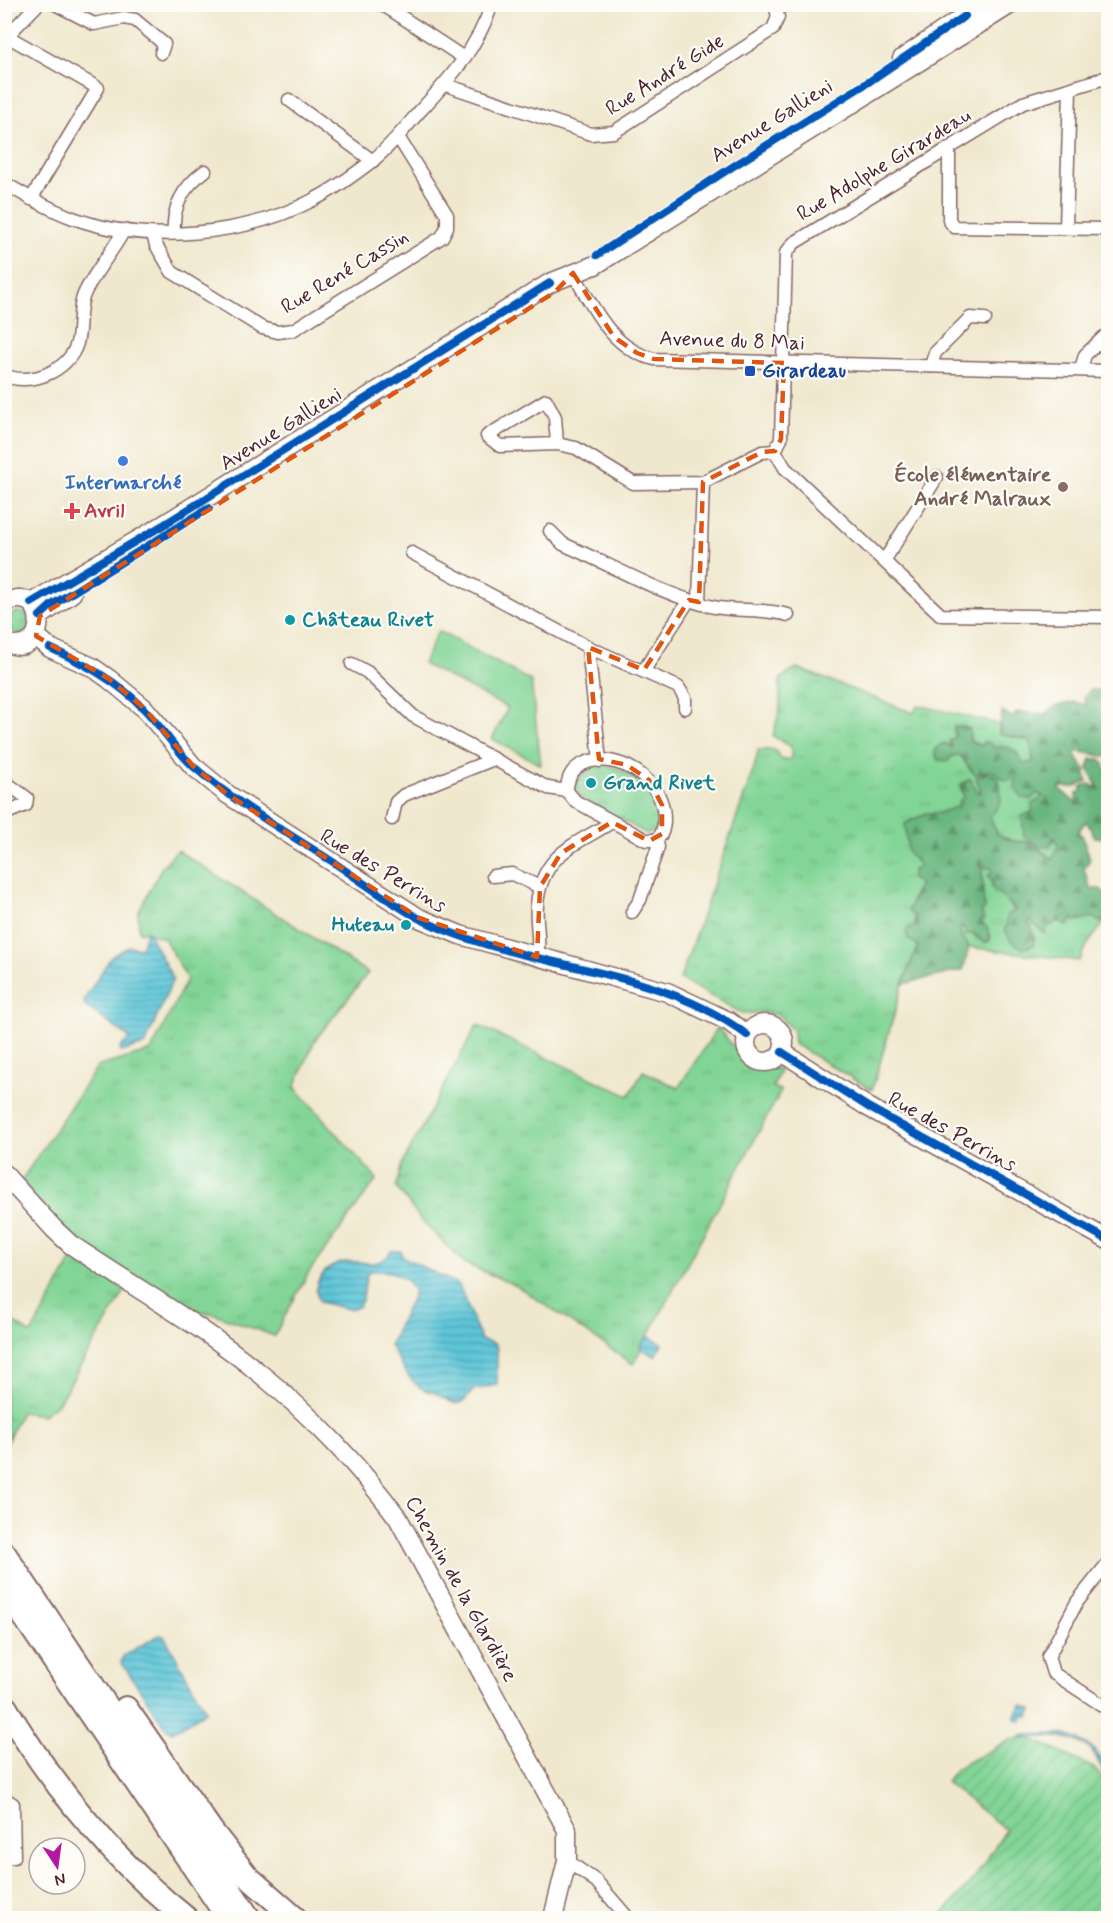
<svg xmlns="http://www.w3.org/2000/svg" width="1113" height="1923" font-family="Mynerve,sans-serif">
<defs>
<pattern id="grass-tufts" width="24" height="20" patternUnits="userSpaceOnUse" patternTransform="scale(1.5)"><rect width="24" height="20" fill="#82d596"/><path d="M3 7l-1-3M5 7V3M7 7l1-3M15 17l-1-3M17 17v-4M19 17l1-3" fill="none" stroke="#72b681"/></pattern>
<pattern id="forest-firs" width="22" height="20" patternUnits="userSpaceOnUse" patternTransform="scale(1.5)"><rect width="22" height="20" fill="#69b67f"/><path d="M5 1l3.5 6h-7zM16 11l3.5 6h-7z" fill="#589368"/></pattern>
<pattern id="garden-furrows" width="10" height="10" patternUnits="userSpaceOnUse" patternTransform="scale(1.5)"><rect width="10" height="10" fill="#82d596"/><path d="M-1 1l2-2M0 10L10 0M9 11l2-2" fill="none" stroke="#72b681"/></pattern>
<pattern id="water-rules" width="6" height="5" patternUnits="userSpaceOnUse" patternTransform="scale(1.5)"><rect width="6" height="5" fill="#5dc6d8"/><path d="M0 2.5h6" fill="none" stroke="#4fa0af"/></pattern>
</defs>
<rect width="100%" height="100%" fill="#fdfcf7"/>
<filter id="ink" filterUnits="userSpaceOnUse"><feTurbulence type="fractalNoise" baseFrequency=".0167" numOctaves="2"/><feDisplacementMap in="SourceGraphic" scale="12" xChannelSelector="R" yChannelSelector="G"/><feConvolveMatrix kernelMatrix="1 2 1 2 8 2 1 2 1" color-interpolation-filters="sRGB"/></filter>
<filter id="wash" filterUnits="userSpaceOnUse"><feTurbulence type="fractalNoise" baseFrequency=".008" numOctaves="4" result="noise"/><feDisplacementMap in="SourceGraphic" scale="24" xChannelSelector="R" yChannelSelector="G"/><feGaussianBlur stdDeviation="1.35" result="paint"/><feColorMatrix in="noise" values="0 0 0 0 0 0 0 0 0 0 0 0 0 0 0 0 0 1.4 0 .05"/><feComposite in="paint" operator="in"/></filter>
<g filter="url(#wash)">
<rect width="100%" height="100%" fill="#f0e8ce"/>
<!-- grass -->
<g fill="url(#grass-tufts)" stroke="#667a60" stroke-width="1.5">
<circle cx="19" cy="623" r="11"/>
<path d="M797,668L913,713L919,705L999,724V734L1031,741L1033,762L1023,764L1016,751L974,744L954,727L955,737L949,741L952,748L937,747L935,752L936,757L960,755L971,771L990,770L1016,779V784L1043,796L1037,803L1032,841L1040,847L1053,842L1054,837L1057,838L1059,846L1052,860C1041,847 1029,843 1014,841C1007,840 1003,836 996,834L990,816L1000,788L995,777L991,776L978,793L970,779L960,787L964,797L956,809L940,813H926L905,824L920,866V884L911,901L918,945L903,984L872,1090L794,1044L793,1031L778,1015L762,1012L743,1014L680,979L755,765L758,750H775L782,760L791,759V747L773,736L780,708V679Z"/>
<path d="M611,766C645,780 657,789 659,828L647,834L580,797L576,786L579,777L595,767Z"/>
<path d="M177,850L368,973L315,1040L295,1087L377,1179L309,1272L274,1336L215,1314L160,1304L70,1244L21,1181L97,1067L151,1051L187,979L164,938L139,931L138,913L162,867Z"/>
<path d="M978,864L992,867V874L988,875L994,887L1016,911L1035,940L1032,928L1028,922L1030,920L1045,934L1046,928L1058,917H1073L1076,921L1093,917L1100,922L1107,919L1087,945L1079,961L969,947L960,933L961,925L984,943L990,941L991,936L980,924L983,916L981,911L984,910Z"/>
<path d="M477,1025L629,1096L643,1071L678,1088L718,1027L751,1070L781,1068L773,1087L781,1091L633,1364L517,1286L464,1263L422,1221L396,1187L402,1164Z"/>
<path d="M76,1253L125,1291L59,1402L43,1415L21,1412L5,1446V1317L31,1334Z"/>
</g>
<!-- forest -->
<path fill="url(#forest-firs)" stroke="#5a6a55" stroke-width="1.5" d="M1090,690L1108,691V707L1103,708L1108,713V757L1077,751L1075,755L1085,770L1087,781L1075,787H1060L1061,790L1077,804L1076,794L1081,792V787L1089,784L1098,788L1088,768L1091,759H1101C1113,777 1107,802 1105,823L1108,825V833L1104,838L1095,837L1086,821L1078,832L1083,837L1090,859L1084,869L1091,889H1100L1106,895L1107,919L1100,922L1093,917L1076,921L1073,918L1068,926L1063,924L1058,917L1059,921L1046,928L1045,934L1030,920L1028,922L1032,928L1034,945L1023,949L1011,941L1005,930L1008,915L1016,910L991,887L993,883L988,875L992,874V868H983L979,864L982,871L984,910L981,911L984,919L981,924C988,925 991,934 989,941L984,943L974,933L966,935L964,927L961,926L960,933L969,947L963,970L903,984L918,945L908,939L906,932L909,927L916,926L915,916L908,911L920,884L911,879L913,870L920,866L908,853L905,824L926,813H939L959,806V801L964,797L961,784L970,779L978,793L981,792L976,778L987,772L999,779C1001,796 1005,802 990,816L997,834L1012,841L1028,842L1052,859L1059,846L1054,837L1049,846L1040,847L1024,837L1022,816L1032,812V805L1043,796L1037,793L1032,799L1022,798L1015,788L1016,779L1006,780L990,770L975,775L960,755L952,756L948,761L938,760L935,752L941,744L946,743L952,748L949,741L955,737L954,727L963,726L970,729V741L982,746L983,742H989L993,748C1010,744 1015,749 1023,764L1033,762L1031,741L999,734L1002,711L1013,718L1017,712L1045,714L1056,706L1074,702L1086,705L1084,698Z"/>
<!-- park -->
<path fill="#82d596" stroke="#667a60" stroke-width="1.5" d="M438,631L531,681L541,765L492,739L508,708L423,664Z"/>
<!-- garden -->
<path fill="url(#garden-furrows)" stroke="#667a60" stroke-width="1.5" d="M1014,1738H1030L1094,1768L1108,1786V1914L1103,1918H939L974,1879L1006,1830L946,1782L956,1768Z"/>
<!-- water -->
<g fill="url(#water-rules)" stroke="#547282" stroke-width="1.5">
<path d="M147,930L173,979L145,1045L121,1052L120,1048L130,1038L85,1006L84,1000L111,957L129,946L141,948Z"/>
<path d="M391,1251H400L403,1257L459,1285L481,1340L495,1344L497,1349V1385L473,1390C461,1409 455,1405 439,1395C433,1391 426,1392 421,1388C407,1379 398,1359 390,1345L414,1292C406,1272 388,1270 369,1271C362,1282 367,1297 358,1307L348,1309L320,1302C309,1284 325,1266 344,1262C361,1259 380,1271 391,1251Z"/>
<path d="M647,1336L662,1344L655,1356L640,1348Z"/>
<path d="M159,1635L164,1636L206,1711L172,1732L166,1728L121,1662L123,1656Z"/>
<path d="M1021,1705L1032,1709L1029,1717L1024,1715L1021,1721L1015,1719Z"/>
<path d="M1061,1734C1085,1738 1109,1757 1108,1782C1103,1775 1101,1765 1096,1757C1080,1732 1047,1737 1022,1738L1021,1735Z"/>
</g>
</g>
<g filter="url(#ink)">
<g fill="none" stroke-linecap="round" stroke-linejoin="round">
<defs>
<g id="street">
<path d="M55,4L94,24L124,18L135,20L164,44L161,53"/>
<path d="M382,4L464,58"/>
<path d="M7,36L98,88L31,199"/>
<path d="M4,39L38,4"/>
<path d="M1108,77L1023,103L794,243L786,253L781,439L775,451L785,468L941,615L1108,617"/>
<path d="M446,85L591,134L614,132L773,29L778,17L775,4"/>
<path d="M289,100L373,161"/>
<path d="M949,148V220L954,227L1108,229"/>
<path d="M4,183C26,196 49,209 73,218C147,245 246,236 315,199C335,189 355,174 372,161C390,147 404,129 419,112C449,80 478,47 492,4"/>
<path d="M1066,228L1070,89"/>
<path d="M174,233C172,206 183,187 205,171"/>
<path d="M153,235L156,245L172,272L262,328L278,332L293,330L442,237L447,227V215L398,137"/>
<path d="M573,273C594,308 611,349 654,359L1108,371"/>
<path d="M931,366L935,353L970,318L985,319"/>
<path d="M1081,369L1085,355L1104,337H1108"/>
<path d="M4,375C30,387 69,371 77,343C81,329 78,311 83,297C89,279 114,250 124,230"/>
<path d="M557,444L555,417L546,400L487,436L500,446L557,444L576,448L633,483L703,482L762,452L775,451"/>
<path d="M550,531L563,544C609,564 666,597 714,607C739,612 763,608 788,615"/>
<path d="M412,553L588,647L678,687L685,698V708"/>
<path d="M884,561L937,477"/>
<path d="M699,602L703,482"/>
<path d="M588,647L600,761"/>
<path d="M352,664L367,672L413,716L548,788L567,791"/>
<path d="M644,670L689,600"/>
<path d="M4,781L27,798L26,805L4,814"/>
<path d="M392,819L396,802L404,795L494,759"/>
<path d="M493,876L512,874L540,887"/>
<path d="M632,912L640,900L658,847L656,840C663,835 664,827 664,819C664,759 567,737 567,791L575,801L646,840H656"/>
<path d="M537,957C541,939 535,923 537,905C541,854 575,845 612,822"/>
<path d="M1108,1563L1077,1602L1048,1657L1053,1673L1108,1709"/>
<path d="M4,1798L13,1804L14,1857H4"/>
<path d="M567,1861L596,1881L628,1918"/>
</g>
<g id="secondary">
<path d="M902,59L982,4"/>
<path d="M4,603C53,580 47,666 4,641"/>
<path d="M31,603L165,524L550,283L595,265L1011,4"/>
<path d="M40,616L72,593"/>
<path d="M36,636L50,648L92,667L109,679L144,708L193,766L227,794L419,918L460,935L667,992L728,1021L747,1035"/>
<circle cx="765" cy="1043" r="19"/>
<path d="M782,1052L868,1107L1108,1240"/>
<path d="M4,1174L54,1229L70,1244C134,1287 203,1326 263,1376C311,1415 361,1468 398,1518L567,1830V1861L553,1918"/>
</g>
<g id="highway">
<path d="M4,1553L249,1918"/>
<path d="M4,1587L228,1918"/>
<path d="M4,1705C53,1787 111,1858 186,1918"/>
<path d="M126,1708L211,1830L247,1876L295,1918"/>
</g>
</defs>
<!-- street casing -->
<use href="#street" stroke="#846564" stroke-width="15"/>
<!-- secondary casing -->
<use href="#secondary" stroke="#846564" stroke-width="21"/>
<!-- highway casing -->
<use href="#highway" stroke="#846564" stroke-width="26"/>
<!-- street -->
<use href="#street" stroke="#fff" stroke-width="12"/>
<!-- secondary -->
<use href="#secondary" stroke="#fff" stroke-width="18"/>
<!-- highway -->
<use href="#highway" stroke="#fff" stroke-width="22"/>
<defs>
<g id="cycleway">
<path d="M597,255L732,167L870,81L965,16"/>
<path d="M31,603L165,524L550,283"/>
<path d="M40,616L52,605L209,508"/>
<path d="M50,648C84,664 118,681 144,709C162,727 175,750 194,767C237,804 286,832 333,862C361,881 390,903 420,919C524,971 652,963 747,1035"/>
<path d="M782,1052L868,1107L1108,1240"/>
</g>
</defs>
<!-- cycleway casing -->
<use href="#cycleway" stroke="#fdfcf7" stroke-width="11"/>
<!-- cycleway -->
<use href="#cycleway" stroke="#0057b8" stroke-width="8"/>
</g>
</g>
<!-- marked area -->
<path fill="none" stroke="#e0560e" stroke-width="4.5" stroke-dasharray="12 8" stroke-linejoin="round" d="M573,273L614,337L637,353L654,359L784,363L781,439L775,451L762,452L703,482L699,602L689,600L644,670L588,647L599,759L627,765L649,780L662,805V834L649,841L612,822L561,853L540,887L537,957L419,918L227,794L193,766L144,708L109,679L36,636L40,616L555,292Z"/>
<!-- markers -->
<rect fill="#1a4fb4" stroke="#fdfcf7" stroke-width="2" x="744" y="365" width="12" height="12" rx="3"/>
<circle fill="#3f7fe0" stroke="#fdfcf7" stroke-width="2" cx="123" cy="461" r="6"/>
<circle fill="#8d6e63" stroke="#fdfcf7" stroke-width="2" cx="1063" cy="487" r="6"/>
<path fill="#e0444e" stroke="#fdfcf7" stroke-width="2" d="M69 502h6v6h6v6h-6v6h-6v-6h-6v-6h6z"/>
<g fill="#0f9aa8" stroke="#fdfcf7" stroke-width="2">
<circle cx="290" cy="620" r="6"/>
<circle cx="591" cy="783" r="6"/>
<circle cx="406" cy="925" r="6"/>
</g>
<g text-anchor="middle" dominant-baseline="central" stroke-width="4.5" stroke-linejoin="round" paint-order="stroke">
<!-- street labels -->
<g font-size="21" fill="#4a1f2b" stroke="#fdfcf7">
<text transform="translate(665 75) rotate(-32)">Rue André Gide</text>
<text transform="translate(772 121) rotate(-32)">Avenue Gallieni</text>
<text transform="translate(884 165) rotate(-31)">Rue Adolphe Girardeau</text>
<text transform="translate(345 272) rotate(-31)">Rue René Cassin</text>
<text transform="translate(732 341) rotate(2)">Avenue du 8 Mai</text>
<text transform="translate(281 429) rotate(-32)">Avenue Gallieni</text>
<text transform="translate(383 871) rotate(31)">Rue des Perrins</text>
<text transform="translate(952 1132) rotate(29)">Rue des Perrins</text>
<text transform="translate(461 1589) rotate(61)">Chemin de la Glardière</text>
</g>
<!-- transit labels -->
<g font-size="21" font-weight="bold" fill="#164399" stroke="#fdfcf7" text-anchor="start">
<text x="762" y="371">Girardeau</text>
</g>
<!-- education labels -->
<g font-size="21" font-weight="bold" fill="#785e54" stroke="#fdfcf7" text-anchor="end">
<text x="1051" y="475">École élémentaire<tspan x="1051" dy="24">André Malraux</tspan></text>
</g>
<!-- shop labels -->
<g font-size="21" font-weight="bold" fill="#366cbe" stroke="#fdfcf7">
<text x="123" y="483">Intermarché</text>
</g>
<!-- health labels -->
<g font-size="21" font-weight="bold" fill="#be3a42" stroke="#fdfcf7" text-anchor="start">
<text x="84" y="511">Avril</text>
</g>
<!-- culture labels -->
<g font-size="21" font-weight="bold" fill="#0d838f" stroke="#fdfcf7" text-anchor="start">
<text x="302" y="620">Château Rivet</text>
<text x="603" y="783">Grand Rivet</text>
<text x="394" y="925" text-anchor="end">Huteau</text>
</g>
</g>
<!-- margin -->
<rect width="1113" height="1923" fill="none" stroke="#fdfcf7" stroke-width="24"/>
<!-- north arrow -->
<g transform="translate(57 1866) rotate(167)"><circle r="28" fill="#fdfcf7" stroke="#b5a4a5" stroke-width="1.5"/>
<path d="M0-4.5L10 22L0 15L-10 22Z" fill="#b5179e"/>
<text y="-9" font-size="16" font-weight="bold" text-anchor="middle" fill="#4a1f2b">N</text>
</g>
</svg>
